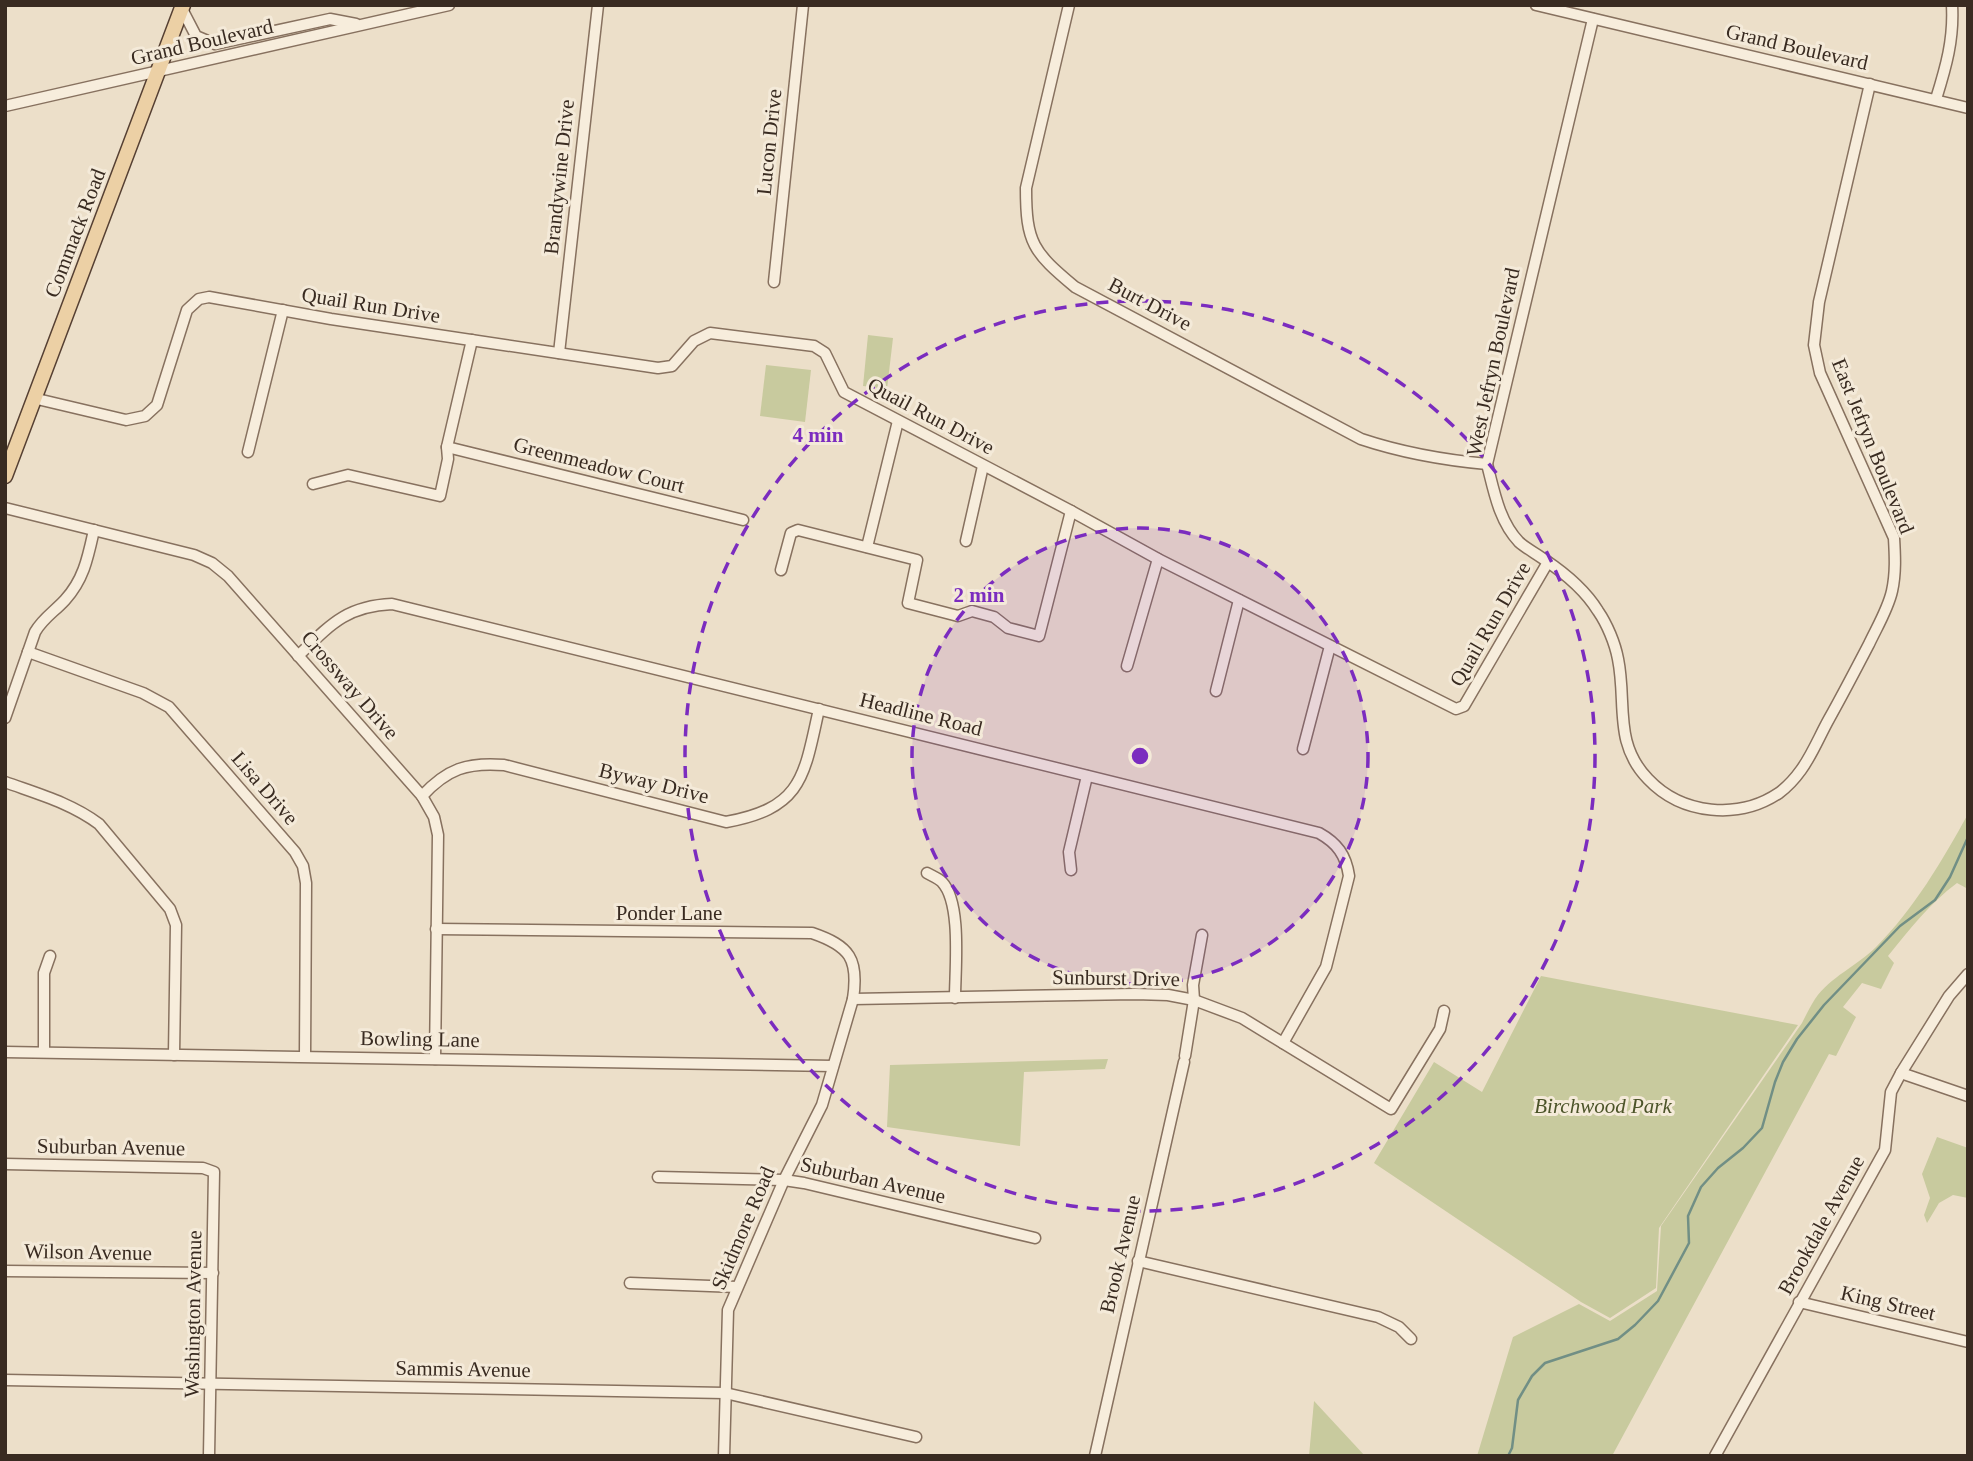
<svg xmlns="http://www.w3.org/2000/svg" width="1973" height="1461" font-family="'Times New Roman',serif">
<rect width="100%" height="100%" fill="#ecdfc9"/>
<!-- green -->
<g fill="#c8ca9e">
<path d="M868,335L893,338L887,389L863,386Z"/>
<path d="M766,365L811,370L805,422L760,416Z"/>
<path d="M1968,814V889L1957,883C1930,903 1909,930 1888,956L1894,963L1881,989L1862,983L1843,1007L1856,1017L1836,1056L1829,1054L1612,1456H1477L1513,1337L1579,1304L1610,1321L1657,1291L1661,1226L1802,1023C1806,1015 1810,1007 1815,999C1830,977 1857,966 1876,947C1914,909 1942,861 1968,814Z"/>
<path d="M1541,976L1798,1025L1659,1228L1656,1288L1610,1318L1581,1302L1374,1163L1434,1062L1482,1092Z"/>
<path d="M1108,1059L1105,1069L1024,1072L1020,1146L887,1127L890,1065Z"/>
<path d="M1937,1137L1968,1148V1198L1953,1195L1939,1203L1927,1223L1924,1215L1930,1198L1922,1174Z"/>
<path d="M1314,1401L1365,1456H1309Z"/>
</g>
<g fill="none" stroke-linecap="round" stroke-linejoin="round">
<!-- stream -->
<path stroke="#718f85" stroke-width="2.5" d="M1508,1456L1512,1448L1518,1400L1532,1376L1545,1363L1618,1339L1635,1325L1658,1301L1689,1243L1688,1216L1701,1187L1718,1168L1743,1148L1762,1128L1775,1082L1783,1062L1797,1039L1824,1005L1900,926L1935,900L1950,877L1968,837"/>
<defs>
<g id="minor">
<path d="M1069,5L1026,188C1026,243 1033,252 1075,287L1361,439C1403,453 1443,460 1487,464"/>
<path d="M1536,5L1968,108"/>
<path d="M182,9L196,36L215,44L330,19L356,24"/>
<path d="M1593,19L1487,464C1494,491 1499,521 1519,542C1527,549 1537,554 1545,560C1566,574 1585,590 1598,611C1607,624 1615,643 1618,659C1627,703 1613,743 1648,779C1682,815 1739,820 1779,793C1787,787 1796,777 1801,770C1812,755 1820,735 1829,719C1843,694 1856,669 1869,644C1877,627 1888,609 1892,591C1896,573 1895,555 1894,538L1820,373L1814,345L1819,302L1870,84"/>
<path d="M1936,99C1946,67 1954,39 1952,5"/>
<path d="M5,106L449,5"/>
<path d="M774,282L803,5"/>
<path d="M559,353L598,5"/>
<path d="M33,398L126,420L145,416L157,405L187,310L199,299L209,297L331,319L658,368L672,366L694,341L710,333L814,346L825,353L844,392L1071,511L1158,559L1456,709L1464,706L1548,562"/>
<path d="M447,447L743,520"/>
<path d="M248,452L283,310"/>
<path d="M313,484L348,475L440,496L448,459L447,447L472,340"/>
<path d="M5,508L194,555L212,563L228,576L422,796L434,817L438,835L435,1059"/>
<path d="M966,541L983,466"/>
<path d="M867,547L898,421"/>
<path d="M781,570L791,533L798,530L917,560L908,603L958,616L972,611L994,617L1008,628L1039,636L1071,511"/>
<path d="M28,652L143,693L169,707L295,852L303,866L306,883L305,1056"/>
<path d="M298,656C330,625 346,606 392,604L1319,833C1337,843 1346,855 1349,876L1326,967L1283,1043"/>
<path d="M1127,666L1158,559"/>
<path d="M1216,691L1239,600"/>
<path d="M5,718L35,632C43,618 54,612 65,600C84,579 88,557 94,530"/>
<path d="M1303,749L1330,646"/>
<path d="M5,782C38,794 71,803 99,824L170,909L176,925L174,1055"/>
<path d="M422,796C447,769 467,762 504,765L726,822C803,808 804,776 819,709"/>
<path d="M1071,870L1069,852L1087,776"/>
<path d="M927,873C932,876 938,878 942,882C962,903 955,969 955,998"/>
<path d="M436,929L812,933C850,946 859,959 853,999L822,1105L784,1180L728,1310L724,1456"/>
<path d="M853,999L1135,994L1168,995L1194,1000L1242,1018L1391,1109L1440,1029L1444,1011"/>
<path d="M5,1052L833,1066"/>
<path d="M44,1052V973L50,956"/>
<path d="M1185,1056L1194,1000L1193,985L1202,935"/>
<path d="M1901,1073L1968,1096"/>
<path d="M5,1164L203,1168L214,1172L209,1456"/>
<path d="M658,1177L784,1180L804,1183L1035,1238"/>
<path d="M1138,1261L1378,1317L1399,1327L1411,1339"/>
<path d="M5,1271L213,1273"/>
<path d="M630,1283L737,1287"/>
<path d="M1799,1302L1968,1342"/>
<path d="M5,1380L725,1393L916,1437"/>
<path d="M1095,1456L1184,1062"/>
<path d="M1715,1456L1885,1150L1891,1092L1901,1073L1949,996L1968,974"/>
</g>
<path id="major" d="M5,476L183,5"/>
</defs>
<!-- minor casing -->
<use href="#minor" stroke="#87715f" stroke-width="13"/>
<!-- major casing -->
<use href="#major" stroke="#564033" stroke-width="17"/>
<!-- minor -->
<use href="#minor" stroke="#f7eddc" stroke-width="10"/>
<!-- major -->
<use href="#major" stroke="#ecd0a5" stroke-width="14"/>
</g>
<!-- distance rings -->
<circle cx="1140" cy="756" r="228" fill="#7b2cbf" fill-opacity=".12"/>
<g fill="none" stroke="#7b2cbf" stroke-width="3.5" stroke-dasharray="12 9">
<circle cx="1140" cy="756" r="228"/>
<circle cx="1140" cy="756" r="455"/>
</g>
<g text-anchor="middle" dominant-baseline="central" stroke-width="6" stroke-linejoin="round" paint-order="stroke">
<!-- street labels -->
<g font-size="21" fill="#392b21" stroke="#f4ead9">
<text transform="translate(202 42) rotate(-13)">Grand Boulevard</text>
<text transform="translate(1797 47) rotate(13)">Grand Boulevard</text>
<text transform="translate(769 142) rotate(-84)">Lucon Drive</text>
<text transform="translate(559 177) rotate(-84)">Brandywine Drive</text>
<text transform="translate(75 233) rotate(-69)">Commack Road</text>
<text transform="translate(1150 304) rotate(28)">Burt Drive</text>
<text transform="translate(371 305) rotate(9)">Quail Run Drive</text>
<text transform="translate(1493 362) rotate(-78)">West Jefryn Boulevard</text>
<text transform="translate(931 416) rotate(28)">Quail Run Drive</text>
<text transform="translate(1873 446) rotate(68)">East Jefryn Boulevard</text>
<text transform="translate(599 465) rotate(14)">Greenmeadow Court</text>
<text transform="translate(1490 624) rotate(-60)">Quail Run Drive</text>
<text transform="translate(350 685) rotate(49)">Crossway Drive</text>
<text transform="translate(921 714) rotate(14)">Headline Road</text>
<text transform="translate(654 783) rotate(14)">Byway Drive</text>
<text transform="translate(265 788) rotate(49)">Lisa Drive</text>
<text x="669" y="913">Ponder Lane</text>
<text transform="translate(1116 978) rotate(1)">Sunburst Drive</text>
<text transform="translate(420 1039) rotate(1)">Bowling Lane</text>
<text transform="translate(111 1147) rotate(1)">Suburban Avenue</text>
<text transform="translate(873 1180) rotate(13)">Suburban Avenue</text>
<text transform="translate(1821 1225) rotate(-61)">Brookdale Avenue</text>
<text transform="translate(743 1228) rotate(-67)">Skidmore Road</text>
<text transform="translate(88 1252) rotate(1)">Wilson Avenue</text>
<text transform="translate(1120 1254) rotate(-77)">Brook Avenue</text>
<text transform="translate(1888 1303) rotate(13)">King Street</text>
<text transform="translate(193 1314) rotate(-89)">Washington Avenue</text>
<text transform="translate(463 1369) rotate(1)">Sammis Avenue</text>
</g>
<!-- park labels -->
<g font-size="21" font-style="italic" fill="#4c5429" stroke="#f4ead9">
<text x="1603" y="1106">Birchwood Park</text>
</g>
</g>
<circle cx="1140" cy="756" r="10" fill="#7b2cbf" stroke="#f4ead9" stroke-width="3.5"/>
<g font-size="21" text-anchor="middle" font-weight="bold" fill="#7b2cbf" stroke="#f4ead9" stroke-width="6" stroke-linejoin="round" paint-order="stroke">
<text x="818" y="442">4 min</text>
<text x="979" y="602">2 min</text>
</g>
<!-- border -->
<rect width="1973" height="1461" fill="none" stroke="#392b21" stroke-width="14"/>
</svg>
